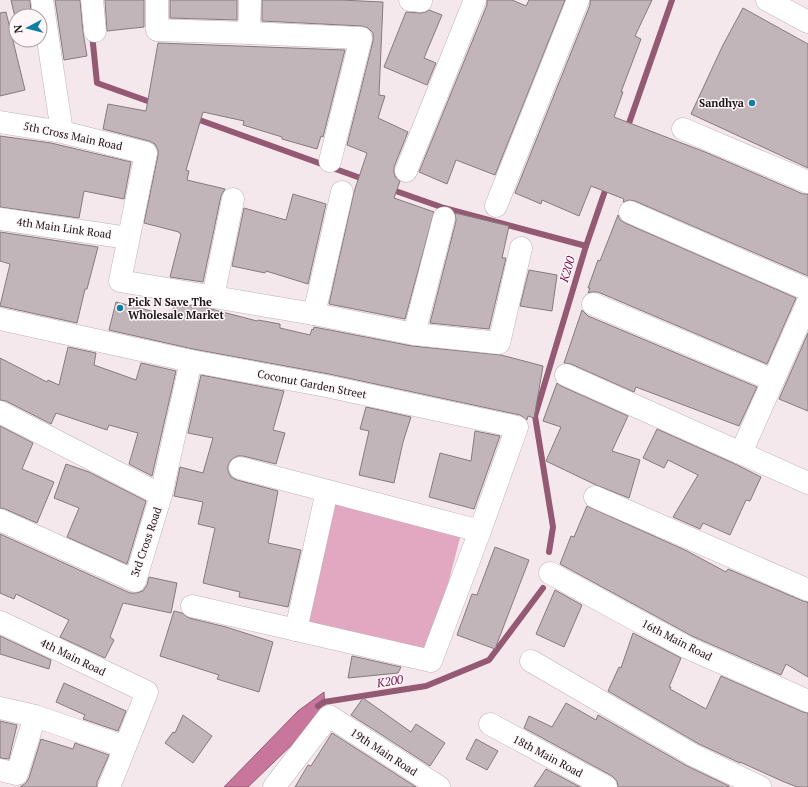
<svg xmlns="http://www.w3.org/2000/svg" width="808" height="787" font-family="'PT Serif',serif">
<rect width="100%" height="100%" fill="#f5e8ed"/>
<!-- green -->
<path fill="#e3a8c1" d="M334,500L461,534L429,657L302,624Z"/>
<!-- water -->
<path fill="#c8769b" stroke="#945973" d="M324,692L325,713L248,787H224L298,711Z"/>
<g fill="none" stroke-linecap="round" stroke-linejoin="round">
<!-- stream -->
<g stroke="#945973" stroke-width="6">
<path d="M92,34L97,83L156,104"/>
<path d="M194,118L366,180"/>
<path d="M627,129L672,0"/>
<path d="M390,189L444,208L586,246"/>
<path d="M549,552L553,527L535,416L586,246L607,185"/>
<path d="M318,706L324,702L426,686L489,660L543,588"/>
</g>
</g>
<!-- building -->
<g fill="#c2b5ba" stroke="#867a7f">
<path d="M11,0H30L31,14L15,17Z"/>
<path d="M55,0H80L83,32L87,56L64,60Z"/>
<path d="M105,0H144V27L107,31Z"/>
<path d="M170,0H237V20L170,18Z"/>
<path d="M262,0H340L383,2L379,95L385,96L378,118L408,132L394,167V173L396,178L400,181L394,198L434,212L405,319L329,304L354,192L367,153L347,145L373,41V33L368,28L362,26L262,21Z"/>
<path d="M487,0H512L526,6L529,0H565L495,175L456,160L447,184L419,172L487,5Z"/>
<path d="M590,0H652L635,36L641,39L621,92H623L614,117L705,152L803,194H808V276L635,201L629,200L623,202L624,199L591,186L579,216L542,200L541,204L515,193L590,5Z"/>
<path d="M743,8L808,44V168L691,114L723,45Z"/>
<path d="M429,10L442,15L424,58L436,63L427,85L384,67L406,12L420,13L426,12Z"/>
<path d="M6,12L25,90L0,96V13Z"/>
<path d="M158,43L345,50L323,137L321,136L317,149L282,139V137L243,125L244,121L203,112L186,170L189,171L187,180L225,189L221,196L203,282L170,277L181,234L179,233V232L144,223L158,155V150L155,144L149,141L103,129L108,104L146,111Z"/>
<path d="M0,136L51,143L131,162L124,199L84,191L79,218L0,207Z"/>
<path d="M293,194L326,204L308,284L266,271L265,273L232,266L244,208L286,220Z"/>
<path d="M455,213L509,226L502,258H506L489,329L430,323L456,221Z"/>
<path d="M618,215L620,220L625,223L796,298L767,364L598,292H592L588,293L590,288H588L598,260L600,261Z"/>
<path d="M0,232L98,247L87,289H85L77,323L0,306L10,264L0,261Z"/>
<path d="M529,270L557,275L552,311L520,306Z"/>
<path d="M116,302L171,316L175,303L207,308L257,321L258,320L280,324V328L310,335L312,329L313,330L314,327L412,346L501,355L543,366L534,418L528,416L527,420L520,415L329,374L193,349L109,330Z"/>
<path d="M582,310L588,316L757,387L739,426L636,387L634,392L571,364L564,363Z"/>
<path d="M808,333V411L779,399Z"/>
<path d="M68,347L96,353L94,365L136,380L141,363L176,371L152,476L129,464L138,433L109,425L107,430L56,413L51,424L6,401L0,400V358L47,382L48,380L59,385Z"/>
<path d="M201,375L284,391L273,430L285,433L276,464L243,456H237L231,460L228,465V471L231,477L237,480L278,491L268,543L301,550L288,607L239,597L240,592L203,583L215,528L198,524L203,502L174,496L180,467L203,473L213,438L188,433Z"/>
<path d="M557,383L561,386L628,416L612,451L640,460L629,498L596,485L546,461L561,427L543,421Z"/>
<path d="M366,407L411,417L403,442L394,483L359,475L369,431L360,429Z"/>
<path d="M0,426L33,443L22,469L54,482L37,523L5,509L0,508Z"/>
<path d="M657,429L735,464L761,477L750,501L746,500L730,535L703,523L700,529L673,517L698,475L668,460L664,468L643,458Z"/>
<path d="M475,431L500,436L474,509L429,497L440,453L471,461Z"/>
<path d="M66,464L89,472L146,501L127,564L67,537L79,508L54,498Z"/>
<path d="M587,506L687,551L726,572L728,569L803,601L808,602V677L786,664L781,675L692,636L560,564L571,536L574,537Z"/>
<path d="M0,534L130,593H136L143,591L147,585L149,577L177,583L171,613L123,603L110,637L114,640L105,658L60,637L69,620L16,594L14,599L0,593Z"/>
<path d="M495,547L529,560L495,649L457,635L472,594L477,595Z"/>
<path d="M555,590L582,605L564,647L536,634Z"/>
<path d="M174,611L182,613L189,618L226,627L273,642L259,692L217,679L219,675L160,656Z"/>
<path d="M633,633L681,658L669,687H671L670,689L706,709L721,676L803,712L808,713V787H797L782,781L740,762V763L699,744L608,691L619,667L621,668Z"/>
<path d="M0,636L51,660L49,669L0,654Z"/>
<path d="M352,656L401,667L398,673L348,678Z"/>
<path d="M64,683L126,711L118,731L83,719L85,715L56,702Z"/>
<path d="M363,698L411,732L416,724L445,743L430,766L351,715Z"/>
<path d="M566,703L596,720L598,715L687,766L729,786V787H618L617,781L612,776L524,728L529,716L552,727Z"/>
<path d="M183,715L212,736L193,763L165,743L173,732L175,733Z"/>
<path d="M0,721L17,725L9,759L0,758Z"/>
<path d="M332,733L416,787H295L308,765L311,766Z"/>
<path d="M41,739L73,749L75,743L109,755L97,782V787H20L26,783L29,778Z"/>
<path d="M476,739L498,751L487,770L466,759Z"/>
<path d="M546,769L580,787H534Z"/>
</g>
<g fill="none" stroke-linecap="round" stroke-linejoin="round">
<defs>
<g id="minor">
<path d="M42,0L62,132"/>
<path d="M92,0L95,31"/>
<path d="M157,0V30L249,33L250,0"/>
<path d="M410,0L421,1"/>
<path d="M249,33L361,38L330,161"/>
<path d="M0,122L62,132L146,153L120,281L314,314L414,334L499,343L521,248"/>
<path d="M683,129L808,182"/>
<path d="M406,171L475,0"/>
<path d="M496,206L578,0"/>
<path d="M630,212L808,290"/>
<path d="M0,219L128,238"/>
<path d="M213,297L233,199"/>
<path d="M593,304L773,380"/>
<path d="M314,314L342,192"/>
<path d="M0,319L191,361L326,386L517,427L480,531L431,661L192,606"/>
<path d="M414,334L444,218"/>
<path d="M566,375L808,483"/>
<path d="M0,412L161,495"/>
<path d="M741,453L808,302"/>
<path d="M240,468L480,531"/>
<path d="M595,497L808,590"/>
<path d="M0,520L135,581L161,495L191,361"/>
<path d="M550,573L686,647L808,701"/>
<path d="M0,622L147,692L109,787"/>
<path d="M296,630L327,491"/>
<path d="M531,661L693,755L760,787"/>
<path d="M0,708L35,716L125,747"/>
<path d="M490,724L606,787"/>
<path d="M0,770L17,774L35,716"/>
<path d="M274,787L329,716L439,787"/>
</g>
<path id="tertiary" d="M767,0L808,22"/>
</defs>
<!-- minor casing -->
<use href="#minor" stroke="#beb2b7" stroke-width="23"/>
<!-- tertiary casing -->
<use href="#tertiary" stroke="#beb2b7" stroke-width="23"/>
<!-- minor -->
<use href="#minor" stroke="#fff" stroke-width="22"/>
<!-- tertiary -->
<use href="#tertiary" stroke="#fff" stroke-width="22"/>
</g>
<!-- markers -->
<g fill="#117ea7" stroke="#fff7fa" stroke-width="1.5">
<circle cx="752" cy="103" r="4"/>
<circle cx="120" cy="308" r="4"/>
</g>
<g text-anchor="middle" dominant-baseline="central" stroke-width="3" stroke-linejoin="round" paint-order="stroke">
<!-- poi labels -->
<g font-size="11" font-weight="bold" fill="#191416" stroke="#fff7fa" text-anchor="end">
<text x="744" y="103">Sandhya</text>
<text x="128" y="302" text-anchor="start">Pick N Save The<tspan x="128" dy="13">Wholesale Market</tspan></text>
</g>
<!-- street labels -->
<g font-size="11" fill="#191416" stroke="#fff7fa">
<text transform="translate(73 136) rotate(12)">5th Cross Main Road</text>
<text transform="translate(64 228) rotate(8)">4th Main Link Road</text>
<text transform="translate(312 384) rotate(11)">Coconut Garden Street</text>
<text transform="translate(146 542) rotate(-71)">3rd Cross Road</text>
<text transform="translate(677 640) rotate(27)">16th Main Road</text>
<text transform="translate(73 657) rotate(26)">4th Main Road</text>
<text transform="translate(384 752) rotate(33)">19th Main Road</text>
<text transform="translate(548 756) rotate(28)">18th Main Road</text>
</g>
<!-- water labels -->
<g font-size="12" font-style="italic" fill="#730f48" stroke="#fff7fa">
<text transform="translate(567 269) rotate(-73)">K200</text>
<text transform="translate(390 681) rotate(-9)">K200</text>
</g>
</g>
<!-- north arrow -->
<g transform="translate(28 28) rotate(263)"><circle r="19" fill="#fff7fa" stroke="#a39c9f"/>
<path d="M0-3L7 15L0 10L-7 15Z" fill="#117ea7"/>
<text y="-6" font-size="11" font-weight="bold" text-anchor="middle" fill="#191416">N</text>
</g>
</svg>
